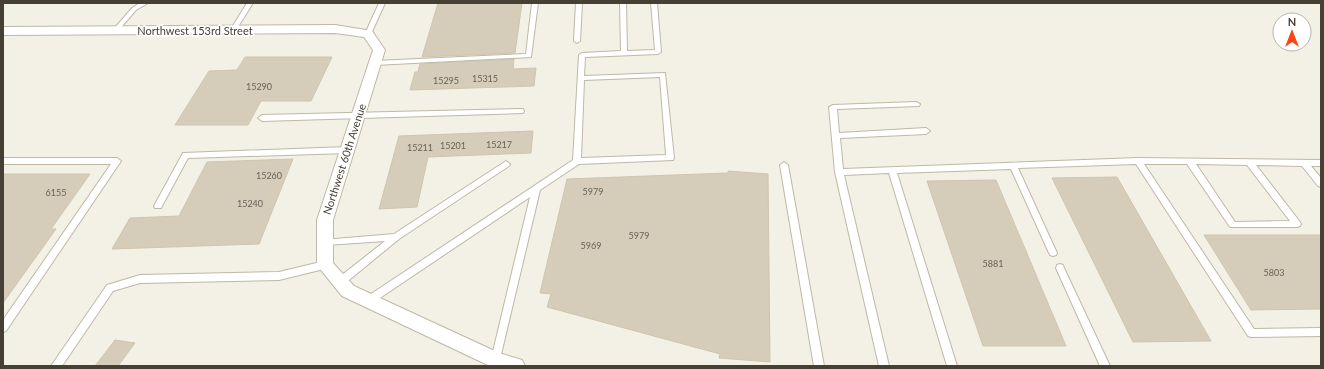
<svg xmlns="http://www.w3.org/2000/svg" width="1324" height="369" font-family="Lato,sans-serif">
<rect width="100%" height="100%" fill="#f3f0e5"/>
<!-- building -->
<g fill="#d5ccba" stroke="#d0c5ad">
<path d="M438,3H522L515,53L422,57Z"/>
<path d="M245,57H332L311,101H261L248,125H175L209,71L237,70Z"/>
<path d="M514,59L513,69L536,68L534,86L410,90L415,72H418L420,64Z"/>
<path d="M533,131L531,153L428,157L417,207L379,209L399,136Z"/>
<path d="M293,159L259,244L112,249L130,218L179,216L207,162Z"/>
<path d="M728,171L768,174L770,362L719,358L720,354L547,307L551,294L540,293L567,179L728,173Z"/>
<path d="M3,174H90L51,229H56L3,303Z"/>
<path d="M1117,177L1211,341L1133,342L1052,178Z"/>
<path d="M996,180L1066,346H983L927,181Z"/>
<path d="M1204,235H1321V309L1251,310Z"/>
<path d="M115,340L135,343L118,366H95Z"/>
</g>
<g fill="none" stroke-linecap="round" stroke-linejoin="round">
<defs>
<g id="lane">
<path d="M140,3H148L136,10L118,31H114V29L132,8Z"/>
<path d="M247,3H253L236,30H232L231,29Z"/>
<path d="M379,3H385L371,34L368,36L366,35L365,34Z"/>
<path d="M532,3H538L531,57L375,65L372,63L375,61L526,54Z"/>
<path d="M576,3H582L580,41L577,43L574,41Z"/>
<path d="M620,3H626L627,51L655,50L651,3H657L661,52L658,54L585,57L584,76L665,73L674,158L673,160L579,164L540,190L499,363L496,364L493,363L491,360L530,197L371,304L368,305L365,304L363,301L365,298L573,160L579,55L582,53L621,51ZM660,77L666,155L581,158L584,80Z"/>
<path d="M916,102L920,104L919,106L837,109L839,133L926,128L930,131L926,134L840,138L843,169L1138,158L1321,160V166H1311L1321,178V187L1318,186L1302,166L1256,165L1300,222L1301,224L1300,226L1297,227H1230L1187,164H1144L1254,329L1321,328V336L1251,337L1248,336L1136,164L1018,168L1057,253L1056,255L1053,256L1050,255L1049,253L1011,169L897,173L957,366H947L889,173L844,175L889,366H879L835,172L829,107L833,105ZM1196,164L1247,165L1290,221L1235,222Z"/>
<path d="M520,109H523L524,111L523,113L262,121L258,118L262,115Z"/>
<path d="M347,147L351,150L347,153L188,158L161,208H155L154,206L183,153Z"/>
<path d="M3,158H117L121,161L6,331L3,332V320L111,164H3Z"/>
<path d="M506,161L510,164L509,166L399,239L343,285L340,286L337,285L336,282L337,279L385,241L326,245L323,244L322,242L323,240L394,234Z"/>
<path d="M784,162L788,165L824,366H814L780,165Z"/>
<path d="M325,261L328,262L329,265L328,268L279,280L140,283L113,291L62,366H51L107,285L140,275L279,272Z"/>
<path d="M1060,264L1063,265L1064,268L1110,366H1100L1056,268L1057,265Z"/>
</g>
<path id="street" d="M335,25L372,31L385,50L333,220V263L354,286L499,353L522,360L525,366H490L342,296L317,265V220L373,50L364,37L335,33L3,35V27Z"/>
</defs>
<!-- lane casing -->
<use href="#lane" stroke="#bfb8a7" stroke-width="2"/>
<!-- street casing -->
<use href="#street" stroke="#bfb8a7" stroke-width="2"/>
<!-- lane -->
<use href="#lane" fill="#fff" fill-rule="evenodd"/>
<!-- street -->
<use href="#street" fill="#fff" fill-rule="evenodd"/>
</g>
<g text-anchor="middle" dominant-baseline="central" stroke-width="3.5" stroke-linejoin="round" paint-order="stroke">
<!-- number labels -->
<g font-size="9" fill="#6a6356">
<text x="485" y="78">15315</text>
<text x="446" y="80">15295</text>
<text x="259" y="86">15290</text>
<text x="499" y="144">15217</text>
<text x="453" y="145">15201</text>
<text x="420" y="147">15211</text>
<text x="269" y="175">15260</text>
<text x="593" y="191">5979</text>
<text x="56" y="192">6155</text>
<text x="250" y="203">15240</text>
<text x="639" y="235">5979</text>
<text x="591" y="245">5969</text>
<text x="993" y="263">5881</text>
<text x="1274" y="272">5803</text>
</g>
<!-- street labels -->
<g font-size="11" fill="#464034" stroke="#fff">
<text x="195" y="30">Northwest 153rd Street</text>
<text transform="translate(344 159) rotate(-72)">Northwest 60th Avenue</text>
</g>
</g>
<!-- border -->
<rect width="1324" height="369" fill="none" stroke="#464034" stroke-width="8"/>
<!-- north arrow -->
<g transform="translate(1292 32)"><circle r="19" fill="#ffffff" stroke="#b5b3ae"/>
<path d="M0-3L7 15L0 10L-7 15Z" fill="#ff4510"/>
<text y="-6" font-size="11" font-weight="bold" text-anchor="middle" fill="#464034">N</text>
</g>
</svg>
